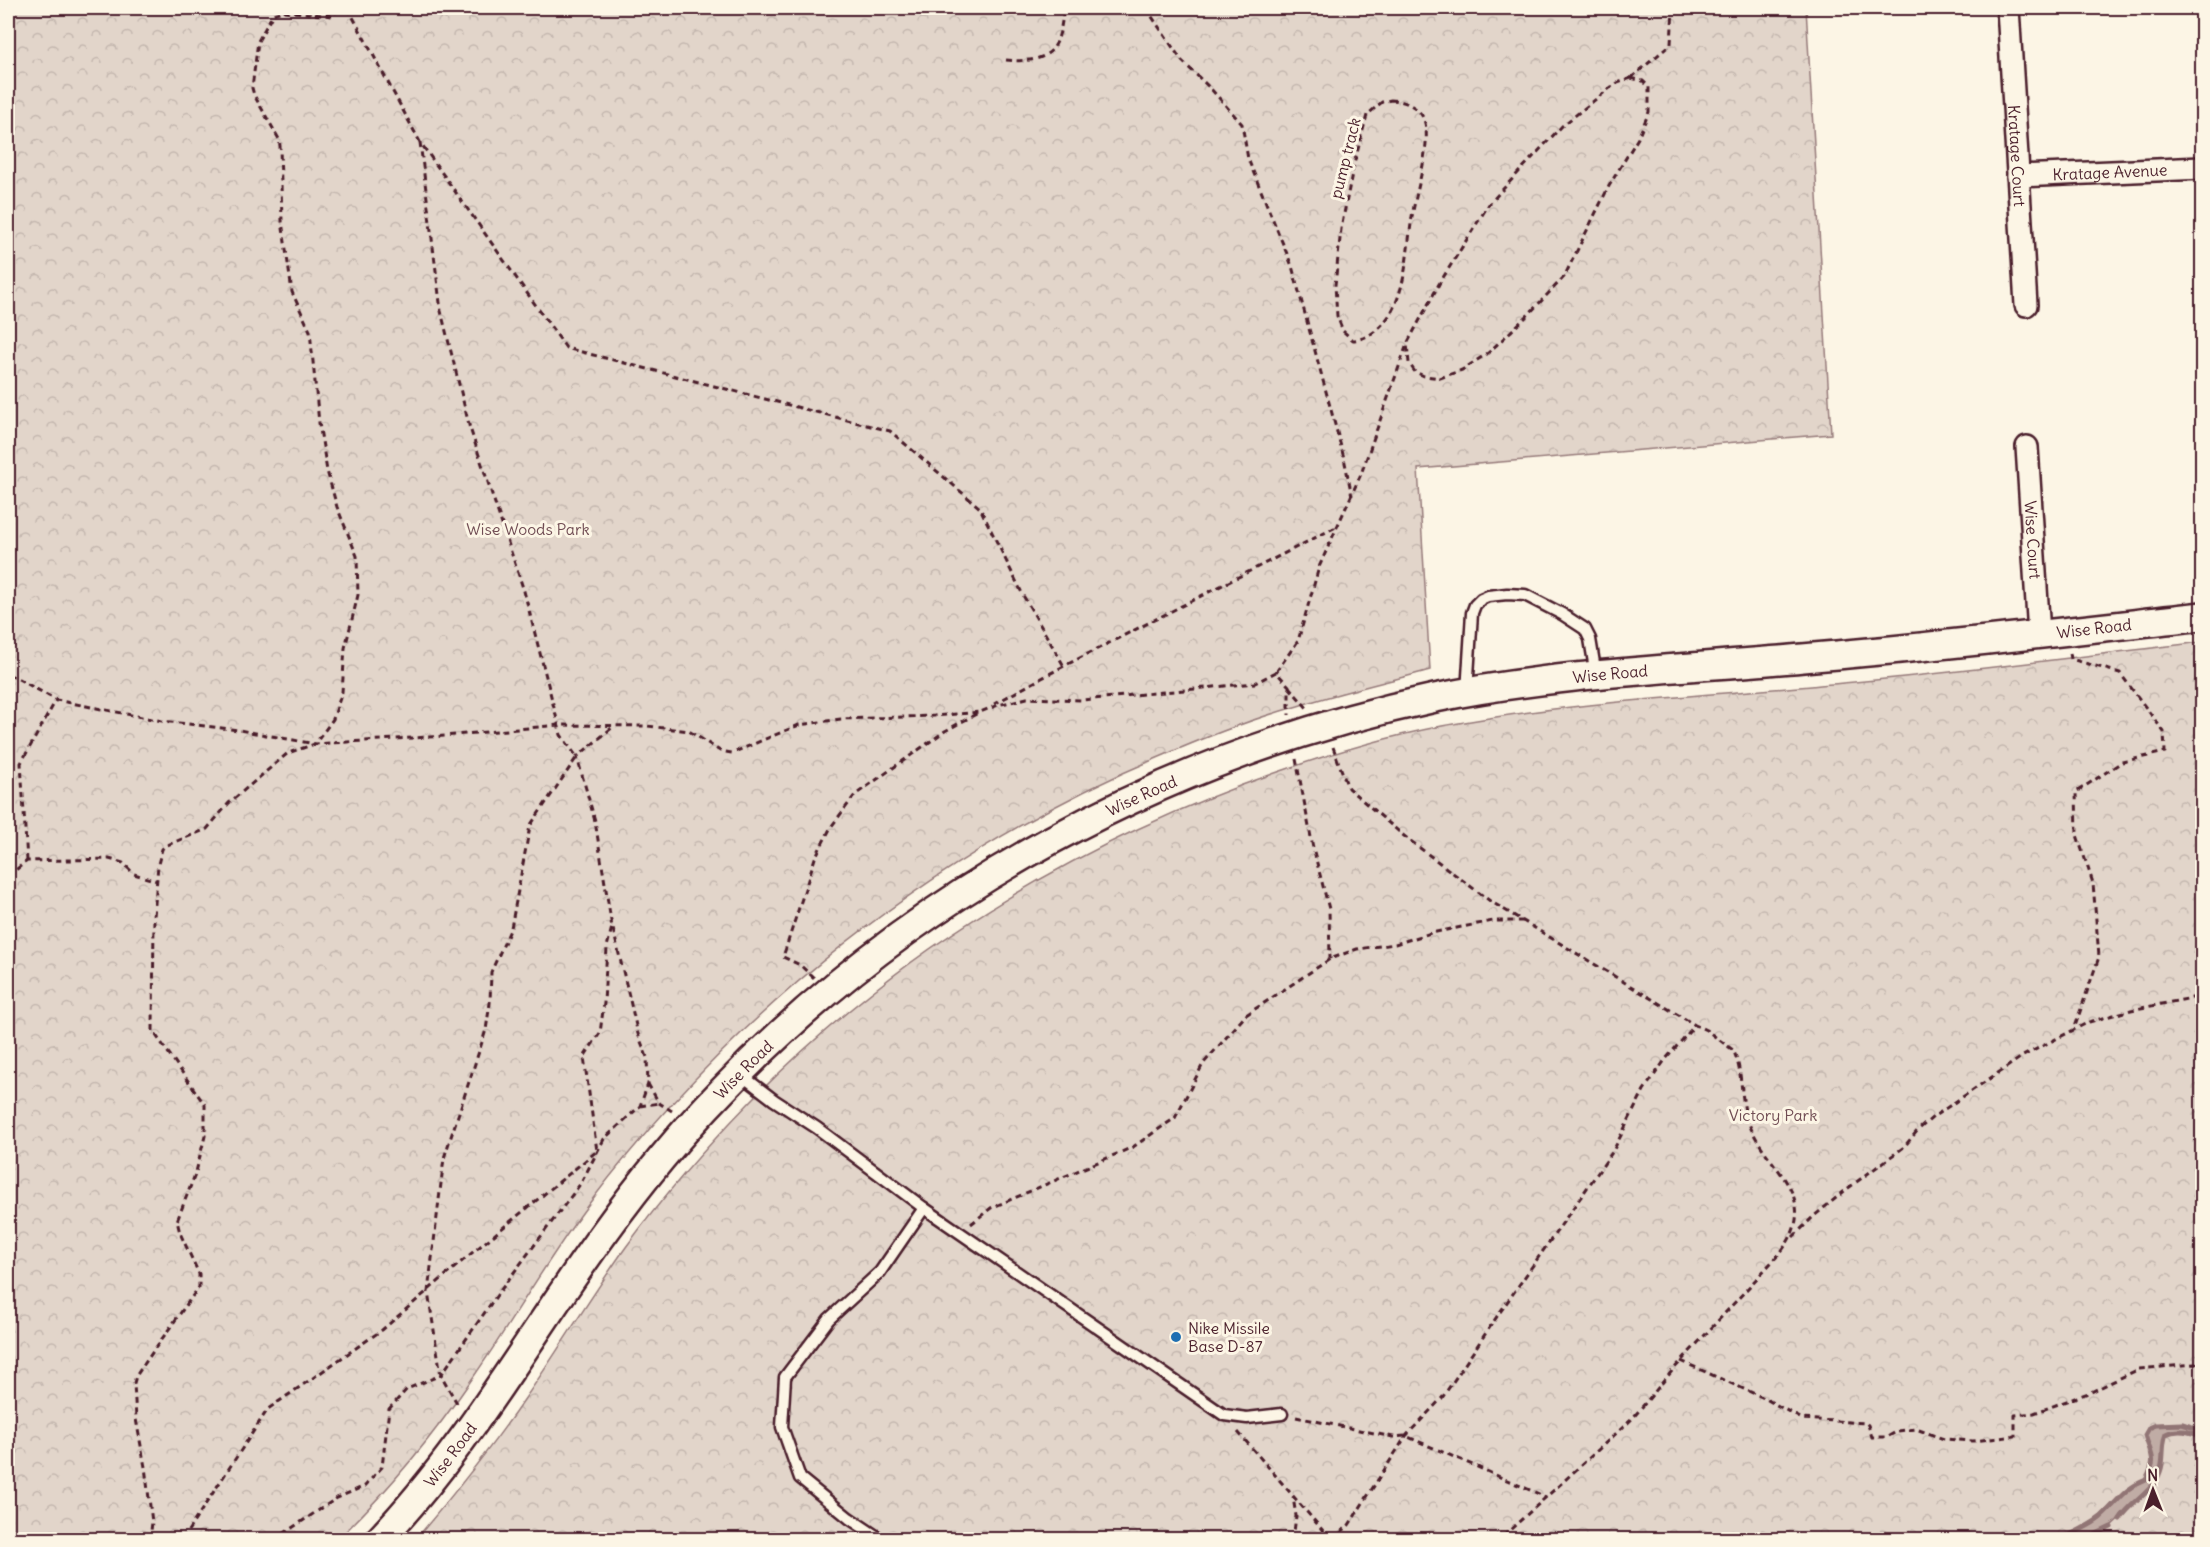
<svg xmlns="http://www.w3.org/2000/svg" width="2210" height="1547" font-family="Delius,sans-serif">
<defs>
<pattern id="park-crowns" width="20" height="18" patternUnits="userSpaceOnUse" patternTransform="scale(1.5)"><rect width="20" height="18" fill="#e2d5ca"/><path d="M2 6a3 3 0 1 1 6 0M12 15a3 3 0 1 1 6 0" fill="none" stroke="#c3b6ae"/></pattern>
</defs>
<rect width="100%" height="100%" fill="#fcf5e5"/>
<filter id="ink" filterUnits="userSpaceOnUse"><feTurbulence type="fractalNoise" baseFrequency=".0167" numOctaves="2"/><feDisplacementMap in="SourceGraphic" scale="12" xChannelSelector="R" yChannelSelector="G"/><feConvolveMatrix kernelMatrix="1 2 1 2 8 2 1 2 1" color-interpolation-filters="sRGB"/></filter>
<g filter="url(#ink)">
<!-- park -->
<g fill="url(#park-crowns)" stroke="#967a7a" stroke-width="1.5">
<path d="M8,8H1806L1831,434L1418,469L1430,670C1386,682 1342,692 1298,706C1252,719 1206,737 1162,756C937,850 735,1010 588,1205C546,1261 512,1322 472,1379C433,1436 388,1491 338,1539H8Z"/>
<path d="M2202,642V1539L415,1540C454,1494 492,1447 526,1397C560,1348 591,1296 626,1247C664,1195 706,1147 751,1101C897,951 1080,841 1278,772C1332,753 1386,737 1442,726C1574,701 1709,696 1843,683C1963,672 2083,656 2202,642Z"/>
</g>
<!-- water -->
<path fill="#c0aca5" stroke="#917474" stroke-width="1.5" d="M2182,1424L2202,1430V1436C2190,1432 2178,1428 2166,1434C2161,1446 2165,1459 2161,1471C2158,1482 2148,1489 2141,1496C2109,1527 2107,1540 2059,1539C2073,1533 2089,1527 2101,1517C2118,1502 2123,1489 2146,1480C2159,1457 2151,1457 2145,1435L2149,1428L2156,1425Z"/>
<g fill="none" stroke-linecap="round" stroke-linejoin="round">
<!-- stream -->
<g stroke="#917474" stroke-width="5">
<path d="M2120,1519C2131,1502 2153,1492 2160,1472C2165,1460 2161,1446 2166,1434C2178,1428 2190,1432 2202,1436"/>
<path d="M2059,1540C2073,1533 2089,1527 2101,1517C2118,1502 2123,1489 2146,1480C2158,1457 2151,1457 2145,1435L2149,1428L2156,1425L2182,1424L2202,1430"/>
<path d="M2084,1540L2111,1527"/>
</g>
<defs>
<g id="service">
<path d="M1467,692L1472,613L1475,605L1481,599L1488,596L1507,594L1525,595L1562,614L1585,629L1590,639L1596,675"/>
<path d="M740,1074L774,1100L817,1128L924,1208L1224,1415L1247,1418L1282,1414"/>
<path d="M882,1540L849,1518L800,1478L782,1427L785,1377L829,1319L880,1272L924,1208"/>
</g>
<g id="minor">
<path id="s1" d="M2008,8L2026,305"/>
<path id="s2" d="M2018,176L2202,168"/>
<path id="s3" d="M2027,447L2039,634"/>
</g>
<g id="tertiary">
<path id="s4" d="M379,1540C468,1447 529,1336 604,1233C640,1183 679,1135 722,1091C912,892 1167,755 1435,698C1556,673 1680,669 1803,658C1936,647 2069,631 2202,616"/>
</g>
</defs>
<!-- service casing -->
<use href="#service" stroke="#4a1f2b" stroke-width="15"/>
<!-- minor casing -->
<use href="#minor" stroke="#4a1f2b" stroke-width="26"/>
<!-- tertiary casing -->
<use href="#tertiary" stroke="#4a1f2b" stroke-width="32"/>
<!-- path -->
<g stroke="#4a1f2b" stroke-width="3" stroke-dasharray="6 4.5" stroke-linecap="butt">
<path d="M348,8L420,142L566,348L890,431L980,508L1024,597L1064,666"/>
<path d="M1146,8L1182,61L1211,89L1242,124L1248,159L1292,266L1344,458L1352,496"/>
<path d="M1006,60C1029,62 1053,61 1059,35C1062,26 1062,16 1065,8"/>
<path d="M1631,78L1643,81L1649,87V112L1638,138L1609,186L1564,277L1527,316L1488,353L1462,370L1440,378L1424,376L1415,372L1409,363L1407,344L1439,284L1489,204L1562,126L1615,84Z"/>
<path d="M1631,78L1671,44L1673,8"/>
<path d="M1391,100C1403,100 1420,107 1424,120C1432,140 1417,189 1413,211C1407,244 1408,281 1392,311C1384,325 1370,339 1353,340L1343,331L1337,316L1335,285L1341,229L1353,168L1367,115L1382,102Z"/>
<path d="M420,142L441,311L469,425L524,591L561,735L577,757L530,826L511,928L491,972L490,1003L486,1030L444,1158L428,1292L441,1375L458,1405"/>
<path d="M2070,653L2071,659L2120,673L2164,732L2165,752L2122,762L2076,792L2077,835L2093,883L2099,957L2074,1029"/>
<path d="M1276,672L1298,641L1319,567L1361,474L1406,347"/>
<path d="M8,675L15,677L56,700L162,721L239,730L315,744L445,736L559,725L647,726L689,731L720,751L732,753L799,725L841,719L934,716L980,712L998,705L1027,698L1083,700L1255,683L1276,672L1289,686V715"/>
<path d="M1289,687L1308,709"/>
<path d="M994,704L1064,666L1338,526"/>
<path d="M1333,747L1348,788L1404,836L1490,901L1695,1025L1706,1030L1733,1050C1743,1069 1740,1097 1747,1118C1763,1169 1826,1194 1780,1253L1672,1371L1632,1419L1499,1540"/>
<path d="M1296,759L1313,848L1329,909L1330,959"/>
<path d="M27,861L21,763L56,700"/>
<path d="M8,876L27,861L109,859L123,863L134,874L157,881"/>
<path d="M814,978L800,965L783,957L815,858L831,827L855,795L945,731L978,713"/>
<path d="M648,1084L659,1103L672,1111"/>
<path d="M640,1106L659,1103"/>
<path d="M971,1224L991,1208L1133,1147L1175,1118L1203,1064L1246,1015L1330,959L1357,949L1395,944L1431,933L1493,921H1523"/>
<path d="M1793,1237L1814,1216L1847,1189L1904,1147L1918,1130L1933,1117L2023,1056L2089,1022L2131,1010L2202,996"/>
<path d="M1681,1361L1764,1398L1802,1419L1866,1423L1868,1425L1872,1437H1887L1898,1431L1916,1429L1944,1439L1973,1441L2015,1436V1415L2034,1413L2091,1392L2139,1369L2195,1364L2202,1365"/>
<path d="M1296,1417L1393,1437L1406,1436L1546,1497"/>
<path d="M1238,1432L1331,1540"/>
<path d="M150,1540L152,1522L145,1467L136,1419L134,1383L136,1376L154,1350L199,1287V1274L180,1233L177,1221L196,1172L205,1136V1105L153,1031L154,917L158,864L162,849L165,846L207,829L229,803L288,753L315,744L333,719L342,692L345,648L358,595L357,556L337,507L327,471L319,423L310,331L292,292L282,221L280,146L279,139L254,95L252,88L258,41L273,14L283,11L332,16L340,8"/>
<path d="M182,1540L268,1409L382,1330L467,1257L597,1151L584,1057L600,1033L604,1003L607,947L612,927L595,821L577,757L614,726"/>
<path d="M274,1540L337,1498L365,1486L382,1467L389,1409L407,1389L441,1375L497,1295L581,1183L604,1139L640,1106L648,1084L647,1057L638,1034L613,929"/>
<path d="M1293,1540L1296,1516L1293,1497"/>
<path d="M1333,1540L1349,1525L1406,1436L1442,1398L1498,1315L1613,1151L1644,1090L1665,1060L1695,1025"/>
</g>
<!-- service -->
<use href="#service" stroke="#fcf5e5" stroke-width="10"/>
<!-- minor -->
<use href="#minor" stroke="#fcf5e5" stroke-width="21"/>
<!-- tertiary -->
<use href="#tertiary" stroke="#fcf5e5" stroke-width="27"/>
</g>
</g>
<!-- markers -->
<circle fill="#1f6fb2" stroke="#fcf5e5" stroke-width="2" cx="1176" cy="1337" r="6"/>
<g text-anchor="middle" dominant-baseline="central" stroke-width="6" stroke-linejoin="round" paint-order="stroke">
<!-- street labels -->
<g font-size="16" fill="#4a1f2b" stroke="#fcf5e5">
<text stroke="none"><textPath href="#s1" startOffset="148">Kratage Court</textPath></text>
<text transform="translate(1345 158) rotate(-76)">pump track</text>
<text stroke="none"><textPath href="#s2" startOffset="92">Kratage Avenue</textPath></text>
<text stroke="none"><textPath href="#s3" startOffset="93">Wise Court</textPath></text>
<text stroke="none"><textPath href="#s4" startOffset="2055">Wise Road</textPath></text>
<text stroke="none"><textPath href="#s4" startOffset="1569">Wise Road</textPath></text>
<text stroke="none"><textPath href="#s4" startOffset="1082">Wise Road</textPath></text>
<text stroke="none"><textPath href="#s4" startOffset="596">Wise Road</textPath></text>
<text stroke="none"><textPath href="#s4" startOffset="111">Wise Road</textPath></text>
</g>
<!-- park labels -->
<g font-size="16" fill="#704c53" stroke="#fcf5e5">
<text x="528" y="529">Wise Woods Park</text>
<text x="1773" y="1115">Victory Park</text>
</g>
<!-- poi labels -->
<g font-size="16" fill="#4a1f2b" stroke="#fcf5e5" text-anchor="start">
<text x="1188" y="1328">Nike Missile<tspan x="1188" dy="18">Base D-87</tspan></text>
</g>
</g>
<!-- margin -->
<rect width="2210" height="1547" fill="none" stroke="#fcf5e5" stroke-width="30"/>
<rect x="15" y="15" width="2180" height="1517" fill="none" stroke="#4a1f2b" stroke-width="2" filter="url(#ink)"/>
<!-- north arrow -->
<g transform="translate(2153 1490) rotate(359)" stroke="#fcf5e5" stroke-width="4.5" paint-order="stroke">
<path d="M0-4.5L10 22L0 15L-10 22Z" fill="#4a1f2b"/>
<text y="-9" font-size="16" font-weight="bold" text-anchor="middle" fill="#4a1f2b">N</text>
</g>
</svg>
